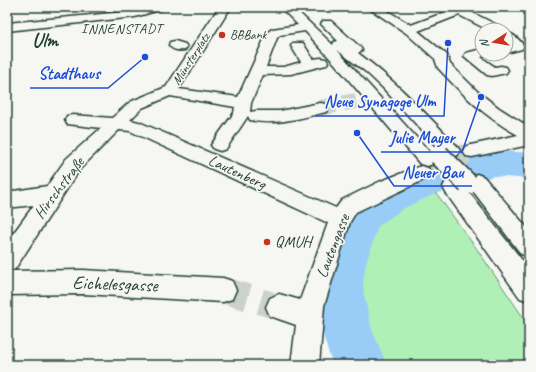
<svg xmlns="http://www.w3.org/2000/svg" width="536" height="372" font-family="Caveat,sans-serif">
<rect width="100%" height="100%" fill="#f6f6f2"/>
<filter id="ink" filterUnits="userSpaceOnUse"><feTurbulence type="fractalNoise" baseFrequency=".025" numOctaves="2"/><feDisplacementMap in="SourceGraphic" scale="8" xChannelSelector="R" yChannelSelector="G"/><feConvolveMatrix kernelMatrix="1 2 1 2 8 2 1 2 1" color-interpolation-filters="sRGB"/></filter>
<g filter="url(#ink)">
<!-- green -->
<path fill="#b0efb6" stroke="#689675" d="M431,186L479,252L529,326V365H369L352,332L348,270L360,237L372,216L406,197Z"/>
<g fill="none" stroke-linecap="round" stroke-linejoin="round">
<!-- river -->
<path fill="#99cdf7" fill-rule="evenodd" d="M494,150L529,153V179L494,176L435,194L404,208L378,226L366,263L363,282L364,295L372,330L387,365H333C307,295 315,271 347,206C375,176 454,161 494,150Z"/>
<!-- minor-tunnel-far2 -->
<path stroke="#cbd1cc" stroke-width="16" stroke-dasharray="16 8" stroke-linecap="butt" d="M320,108L356,101"/>
<!-- minor-tunnel-far1 -->
<path stroke="#cbd1cc" stroke-width="20" stroke-dasharray="20 10" stroke-linecap="butt" d="M421,173L472,151"/>
<!-- minor-tunnel -->
<path stroke="#cbd1cc" stroke-width="26" stroke-dasharray="26 13" stroke-linecap="butt" d="M223,290L279,307"/>
<defs>
<g id="minor">
<path d="M147,7H165L163,9L135,17L7,31V23L134,11Z"/>
<path d="M219,7H231L179,89L238,97L267,33L272,29L298,25L280,7H293L333,45L334,42L338,41L321,24L323,21H331L360,47L362,50L358,53C395,80 426,114 457,146L460,151L457,156L451,157L445,156L383,88L366,72L337,50L436,159L434,164L427,166L420,164L336,65L305,31L280,35L277,38L266,67H284L301,62L291,46L293,43H303L313,59L321,58L326,59L328,62L326,65L291,74L263,75L251,103L250,112L256,111H280L320,103L326,104L328,108L326,112C302,118 274,126 250,120L248,116L226,149L220,151L214,149L211,145L234,113L235,107L170,96L142,108L130,120L139,122L336,208L342,200L381,181L421,166L428,168L431,173L428,178L356,212L350,222L324,306L319,365H291L296,325L270,316L266,307L270,298L279,294L300,300L328,223L130,131L119,130L80,169L15,269L10,271L83,270L223,278L232,281L236,290L232,299L223,302L83,294L7,295V242L34,205L7,208V192L47,186L66,159L101,128L67,124L65,120L67,116L73,115L112,118L130,102L166,87Z"/>
<path d="M367,7H381L411,25L451,10L447,7H475L469,11L501,27L503,30H488L459,15L418,31L447,55L450,64L478,92L499,108L529,127V145L472,157L466,156L463,151L466,146L518,135C486,118 462,94 438,68L435,59L406,33Z"/>
<path d="M506,32C513,34 520,40 524,46L522,49L506,53V45L508,44L506,43Z"/>
<path d="M175,41L185,44L187,47L185,50C179,51 172,50 169,45L170,42Z"/>
<path d="M482,49V54H488L481,57L495,67L501,66L506,67L508,70L506,73L492,76L487,75L464,56L466,53Z"/>
<path d="M477,174L484,177L529,230V257L521,254L470,187L467,182L470,177Z"/>
<path d="M453,179L460,181L529,269V301L520,298L446,193L443,187L446,181Z"/>
</g>
</defs>
<!-- minor casing -->
<use href="#minor" stroke="#1f3d34" stroke-width="3"/>
<!-- minor -->
<use href="#minor" fill="#f6f6f2" fill-rule="evenodd"/>
<defs>
<path id="minor-bridge" d="M439,155L468,184"/>
</defs>
<!-- minor-bridge casing -->
<use href="#minor-bridge" stroke="#1f3d34" stroke-width="23" stroke-linecap="butt"/>
<!-- minor-bridge -->
<use href="#minor-bridge" stroke="#f6f6f2" stroke-width="20"/>
</g>
</g>
<!-- markers -->
<g fill="#c8321e" stroke="#f6f6f2" stroke-width="1.5">
<circle cx="222" cy="35" r="4"/>
<circle cx="267" cy="242" r="4"/>
</g>
<g text-anchor="middle" dominant-baseline="central" stroke-width="3.5" stroke-linejoin="round" paint-order="stroke">
<!-- far-poi labels -->
<g font-size="13" fill="#1f3d34" stroke="#f6f6f2" text-anchor="start">
<text x="230" y="35">BBBank</text>
</g>
<!-- far-street labels -->
<g font-size="13" fill="#1f3d34" stroke="#f6f6f2">
<text transform="translate(191 59) rotate(-57)">Münsterplatz</text>
</g>
<!-- far-neighbourhood labels -->
<g font-size="14" letter-spacing="1" fill="#1f3d34" stroke="#f6f6f2">
<text x="122" y="28">INNENSTADT</text>
</g>
<!-- street labels -->
<g font-size="16" fill="#1f3d34" stroke="#f6f6f2">
<text transform="translate(237 172) rotate(25)">Lautenberg</text>
<text transform="translate(59 188) rotate(-53)">Hirschstraße</text>
<text transform="translate(333 246) rotate(-69)">Lautengasse</text>
</g>
<!-- poi labels -->
<g font-size="16" fill="#1f3d34" stroke="#f6f6f2" text-anchor="start">
<text x="275" y="242">QMUH</text>
</g>
<!-- near-street labels -->
<g font-size="19" fill="#1f3d34" stroke="#f6f6f2">
<text transform="translate(115 284) rotate(2)">Eichelesgasse</text>
</g>
<!-- far-town labels -->
<g font-size="20" font-weight="bold" fill="#1f3d34" stroke="#f6f6f2">
<text x="45" y="40">Ulm</text>
</g>
</g>
<!-- callouts -->
<path fill="none" stroke="#1d4ed8" stroke-width="1.5" d="M145 57L108 88H30M448 43L444 116H315M481 97L462 152H381M357 133L394 186H472"/>
<g fill="#1d4ed8" stroke="#f6f6f2" stroke-width="1.5">
<circle cx="145" cy="57" r="4"/>
<circle cx="448" cy="43" r="4"/>
<circle cx="481" cy="97" r="4"/>
<circle cx="357" cy="133" r="4"/>
</g>
<g font-size="17" text-anchor="middle" font-weight="bold" fill="#1d4ed8" stroke="#f6f6f2" stroke-width="3.5" stroke-linejoin="round" paint-order="stroke">
<text x="69" y="79">Stadthaus</text>
<text x="380" y="107">Neue Synagoge Ulm</text>
<text x="422" y="143">Julie Mayer</text>
<text x="433" y="178">Neuer Bau</text>
</g>
<!-- margin -->
<rect width="536" height="372" fill="none" stroke="#f6f6f2" stroke-width="24"/>
<rect x="12" y="12" width="512" height="348" fill="none" stroke="#1f3d34" stroke-width="1.5" filter="url(#ink)"/>
<!-- north arrow -->
<g transform="translate(494 42) rotate(258)"><circle r="19" fill="#f6f6f2" stroke="#a0aca6"/>
<path d="M0-3L7 15L0 10L-7 15Z" fill="#c8321e"/>
<text y="-6" font-size="11" font-weight="bold" text-anchor="middle" fill="#1f3d34">N</text>
</g>
</svg>
